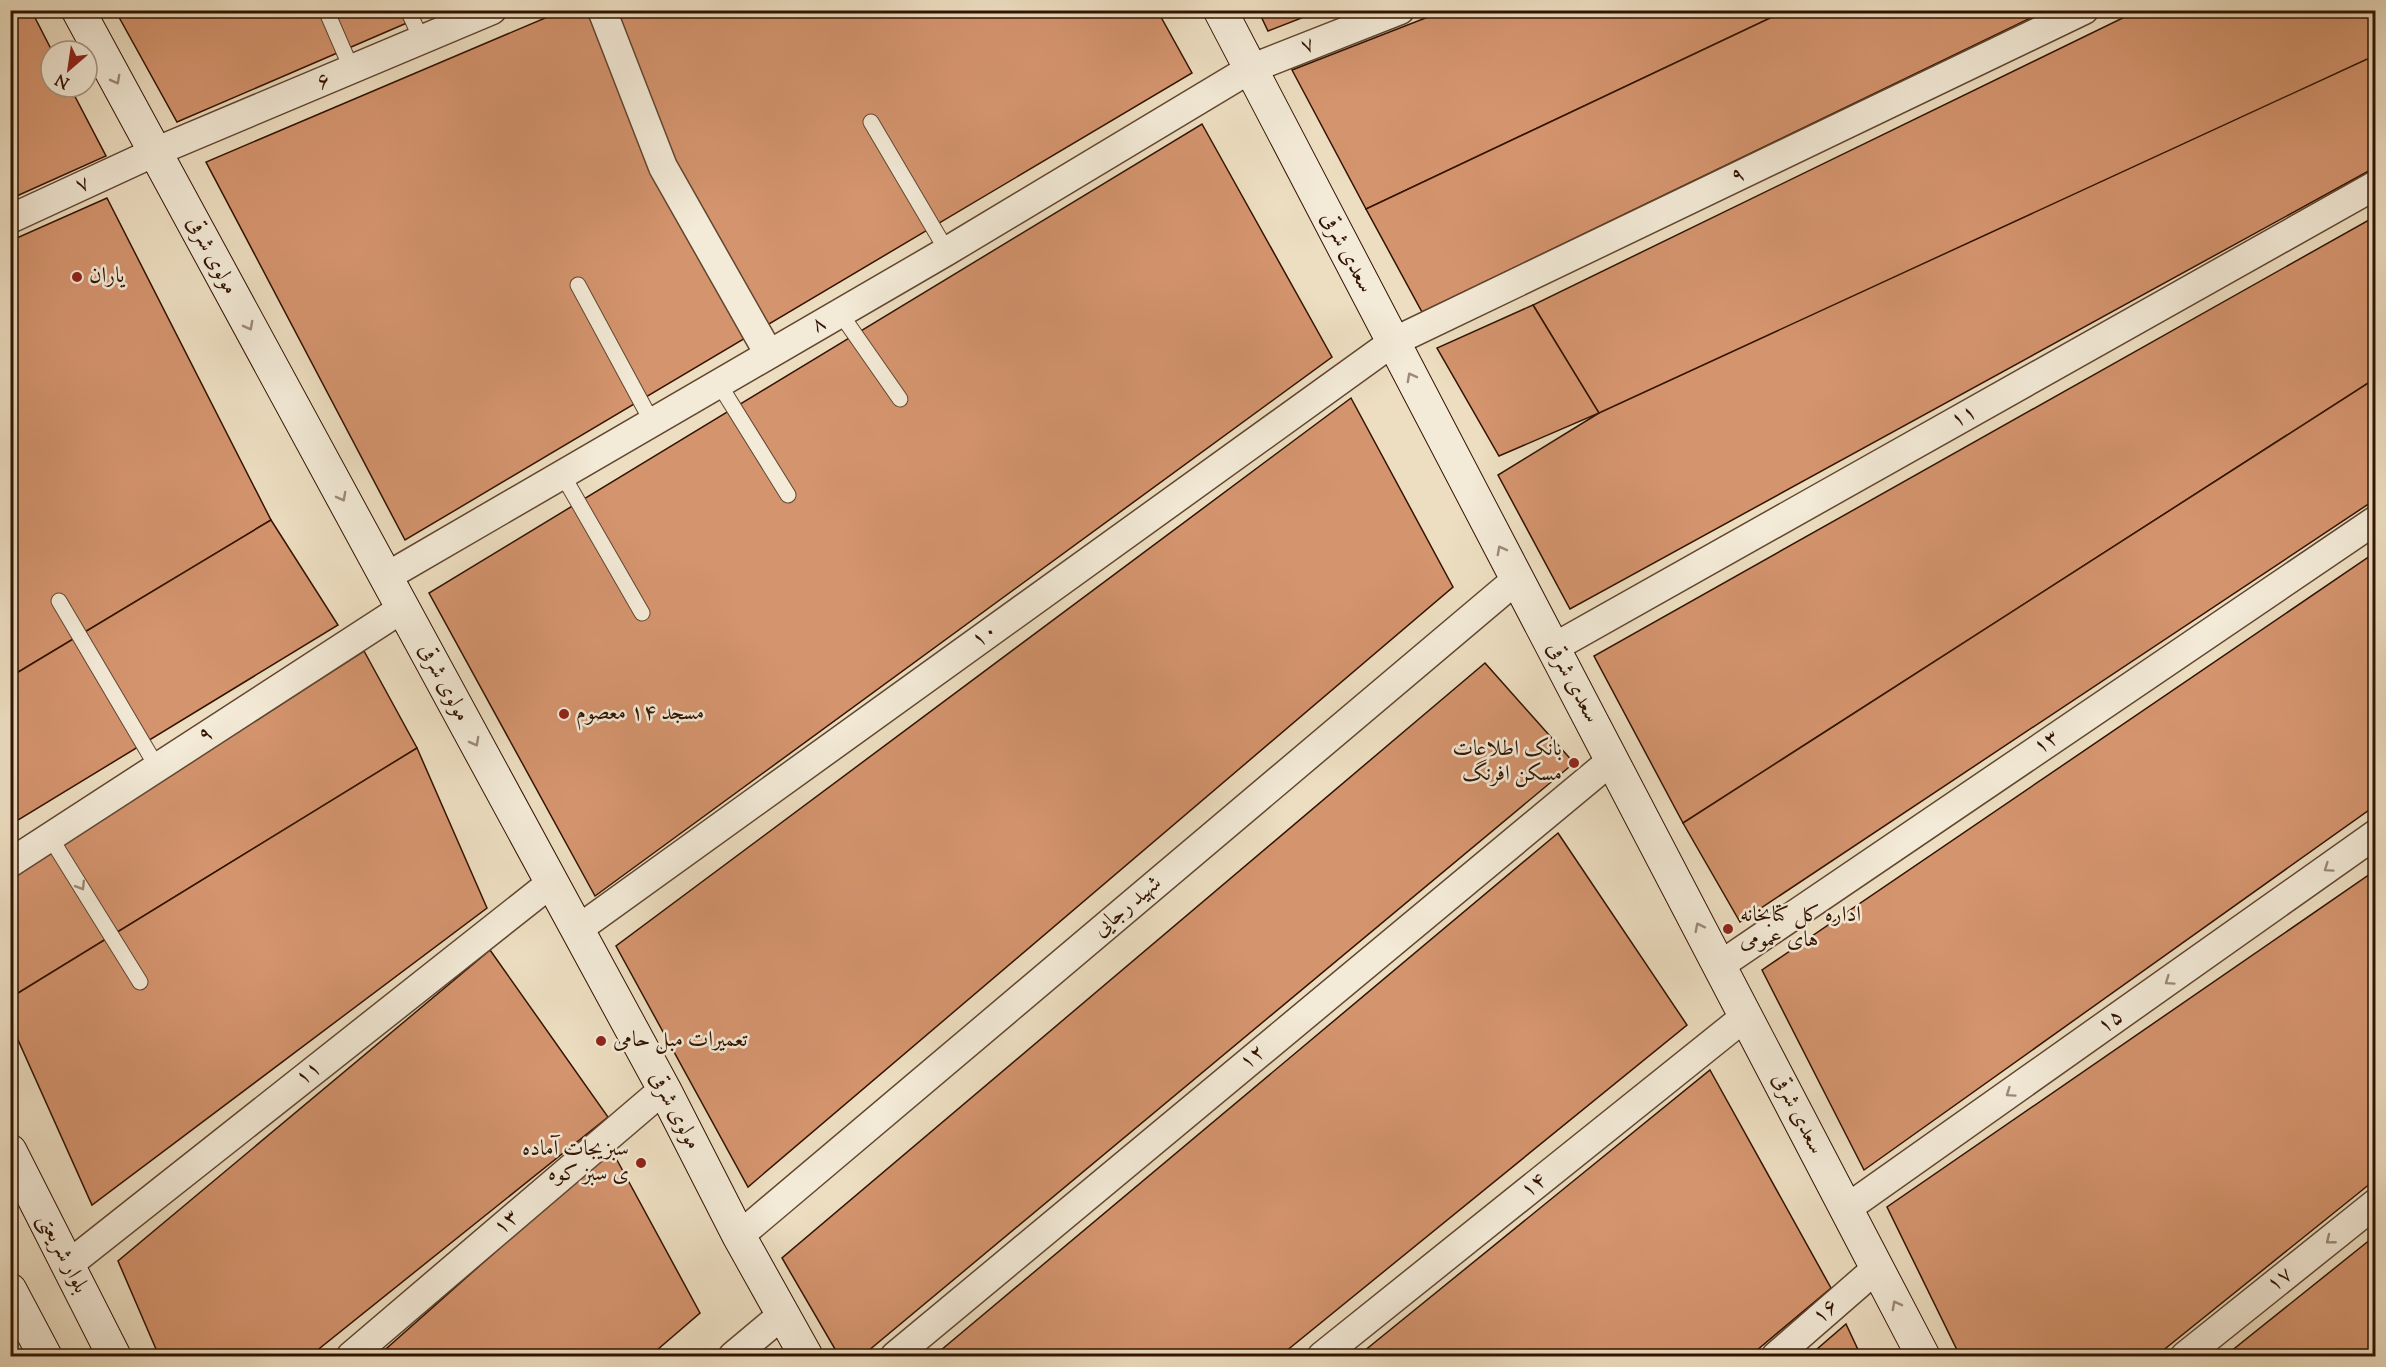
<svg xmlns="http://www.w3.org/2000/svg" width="2386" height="1367" font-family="'Sorts Mill Goudy',Amiri,serif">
<rect width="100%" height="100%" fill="#eddec1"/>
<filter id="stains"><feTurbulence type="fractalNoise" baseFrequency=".00333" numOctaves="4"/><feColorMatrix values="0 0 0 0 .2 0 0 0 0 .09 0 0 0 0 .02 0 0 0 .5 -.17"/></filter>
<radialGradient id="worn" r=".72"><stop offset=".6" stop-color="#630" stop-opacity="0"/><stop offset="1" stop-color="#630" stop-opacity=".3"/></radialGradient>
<!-- building -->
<g fill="#d4946e" stroke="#321300" stroke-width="1.5">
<path d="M10,10H31L52,51L51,87H70L106,156L10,199Z"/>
<path d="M115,10H437L177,122Z"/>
<path d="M564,10H1157L1192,73L405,540L206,162Z"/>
<path d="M1258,10H1322L1268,31Z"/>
<path d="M1446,10H1787L1366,209L1292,70Z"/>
<path d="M1787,10H2047L1422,312L1366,209Z"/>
<path d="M2139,10H2376V59L1614,439L1533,305Z"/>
<path d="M2376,55V167L1570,609L1498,475L1599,413Z"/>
<path d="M1202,124L1332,357L595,896L429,593Z"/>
<path d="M107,198L271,520L10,677V241Z"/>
<path d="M2376,216V378L1683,823L1594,656Z"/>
<path d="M1533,305L1599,413L1499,456L1437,348Z"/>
<path d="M2376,378V499L1740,922L1683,823Z"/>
<path d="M1351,398L1453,587L748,1187L616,946Z"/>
<path d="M271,520L338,625L10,825V677Z"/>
<path d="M2376,552V805L1864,1170L1762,970Z"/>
<path d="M364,651L417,748L10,998V878Z"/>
<path d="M1485,663L1574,763L862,1356H839L782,1258Z"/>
<path d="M417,748L487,908L92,1205L10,1022V998Z"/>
<path d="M1558,833L1687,1025L1280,1356H934Z"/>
<path d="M2376,870V1179L2156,1356H1960L1887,1207Z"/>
<path d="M490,950L608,1117L310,1356H159L118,1261Z"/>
<path d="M1710,1070L1831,1288L1750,1356H1358Z"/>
<path d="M611,1149L700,1313L650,1356H378Z"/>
<path d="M2376,1235V1356H2225Z"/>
<path d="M1846,1324L1861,1356H1809Z"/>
</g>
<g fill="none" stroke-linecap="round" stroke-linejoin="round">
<defs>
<g id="lane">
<path d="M326,10L352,70"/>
<path d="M408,10L422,41"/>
<path d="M871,122L947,251"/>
<path d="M578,285L652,422"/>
<path d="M840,313L900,399"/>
<path d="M719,384L788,495"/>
<path d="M562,474L642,613"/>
<path d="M59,601L157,767"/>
<path d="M50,837L140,982"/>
</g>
<g id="street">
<path d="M602,10L663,167L769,354"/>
<path d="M10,219L155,152L492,10"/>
<path d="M386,577L947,251L1250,69L1400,10"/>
<path d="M1553,648L2376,185"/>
<path d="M10,863L403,608"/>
<path d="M577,930L1393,342L2084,10"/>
<path d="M1719,966L2376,520"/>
<path d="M1846,1209L2376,834"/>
<path d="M739,1236L1517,579"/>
<path d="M68,1265L551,883"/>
<path d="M351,1356L664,1089"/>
<path d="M733,1356L782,1315"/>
<path d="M895,1356L1612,760"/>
<path d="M1322,1356L1746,1016"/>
<path d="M1776,1356L1877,1268"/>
<path d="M2185,1356L2376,1203"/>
</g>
<g id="secondary">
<path d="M78,10L664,1089L739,1236L806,1356"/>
<path d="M1220,10L1923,1356"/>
<path d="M10,1151L114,1356"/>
<path d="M10,1290L45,1356"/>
</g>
</defs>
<!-- lane casing -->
<use href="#lane" stroke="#614630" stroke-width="17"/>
<!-- street casing -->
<use href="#street" stroke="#614630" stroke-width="31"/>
<!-- secondary casing -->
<use href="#secondary" stroke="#321300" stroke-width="35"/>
<!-- lane -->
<use href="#lane" stroke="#f3ead7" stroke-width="15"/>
<!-- street -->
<use href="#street" stroke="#f3ead7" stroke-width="28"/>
<!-- secondary -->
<use href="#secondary" stroke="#f3ead7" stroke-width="33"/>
</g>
<!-- one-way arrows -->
<defs><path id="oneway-chevron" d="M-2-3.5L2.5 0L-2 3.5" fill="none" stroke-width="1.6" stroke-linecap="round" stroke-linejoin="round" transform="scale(1.5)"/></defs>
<g stroke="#9c8976">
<use href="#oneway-chevron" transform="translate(116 80) rotate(62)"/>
<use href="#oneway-chevron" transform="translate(249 326) rotate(62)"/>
<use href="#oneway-chevron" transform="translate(1411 377) rotate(-118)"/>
<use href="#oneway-chevron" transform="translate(342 497) rotate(62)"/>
<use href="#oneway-chevron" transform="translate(1501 550) rotate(-118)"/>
<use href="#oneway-chevron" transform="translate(475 742) rotate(62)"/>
<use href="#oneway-chevron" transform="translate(2328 868) rotate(145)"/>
<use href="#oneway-chevron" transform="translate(81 886) rotate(58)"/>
<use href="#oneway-chevron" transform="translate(1699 927) rotate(-117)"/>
<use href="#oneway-chevron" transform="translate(2169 981) rotate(145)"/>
<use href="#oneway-chevron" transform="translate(2010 1093) rotate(145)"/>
<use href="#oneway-chevron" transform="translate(2330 1240) rotate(141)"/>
<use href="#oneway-chevron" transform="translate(1896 1305) rotate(-118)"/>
</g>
<!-- markers -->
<g fill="#8f2418" stroke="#f3ead7" stroke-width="2">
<circle cx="77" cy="277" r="6"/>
<circle cx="564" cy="714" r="6"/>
<circle cx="1574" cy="763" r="6"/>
<circle cx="1728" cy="929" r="6"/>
<circle cx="601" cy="1041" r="6"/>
<circle cx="641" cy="1163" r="6"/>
</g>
<g text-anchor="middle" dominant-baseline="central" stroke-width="5" stroke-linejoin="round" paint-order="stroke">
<!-- street labels -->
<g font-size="22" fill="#321300" stroke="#f3ead7">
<text transform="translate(1308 46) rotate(-21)">۷</text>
<text transform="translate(324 82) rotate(-23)">۶</text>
<text transform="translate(1738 176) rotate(-26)">۹</text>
<text transform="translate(83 185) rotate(-25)">۷</text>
<text transform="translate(1346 253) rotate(62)">سعدی شرقی</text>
<text transform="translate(211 256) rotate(62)">مولوی شرقی</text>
<text transform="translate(819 325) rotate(-30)">۸</text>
<text transform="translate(1964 417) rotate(-29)">۱۱</text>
<text transform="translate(985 636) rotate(-36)">۱۰</text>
<text transform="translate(443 683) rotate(62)">مولوی شرقی</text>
<text transform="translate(1572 683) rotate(62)">سعدی شرقی</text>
<text transform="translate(206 735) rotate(-33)">۹</text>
<text transform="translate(2047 743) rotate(-34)">۱۳</text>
<text transform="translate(1128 907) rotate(-40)">شهید رجایی</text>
<text transform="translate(2111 1022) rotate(-35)">۱۵</text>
<text transform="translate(1253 1058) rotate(-40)">۱۲</text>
<text transform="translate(309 1074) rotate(-38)">۱۱</text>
<text transform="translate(674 1111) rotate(62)">مولوی شرقی</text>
<text transform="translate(1797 1114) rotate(63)">سعدی شرقی</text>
<text transform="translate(1534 1186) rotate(-39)">۱۴</text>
<text transform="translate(507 1223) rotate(-41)">۱۳</text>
<text transform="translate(62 1254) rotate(63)">بلوار شریعتی</text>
<text transform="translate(2280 1280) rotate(-39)">۱۷</text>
<text transform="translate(1826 1312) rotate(-41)">۱۶</text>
</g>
<!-- poi labels -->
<g font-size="22" fill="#321300" stroke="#f3ead7" text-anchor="start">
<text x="89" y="277">یاران</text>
<text x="576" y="714">مسجد ۱۴ معصوم</text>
<text x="1562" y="750" text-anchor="end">بانک اطلاعات<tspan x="1562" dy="25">مسکن افرنگ</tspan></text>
<text x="1740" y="916">اداره کل کتابخانه<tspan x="1740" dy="25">های عمومی</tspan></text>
<text x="613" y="1041">تعمیرات مبل حامی</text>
<text x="629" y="1150" text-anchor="end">سبزیجات آماده<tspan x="629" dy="25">ی سبز کوه</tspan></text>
</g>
</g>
<!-- margin -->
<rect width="2386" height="1367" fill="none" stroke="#eddec1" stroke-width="36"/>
<rect x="12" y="12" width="2362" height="1343" fill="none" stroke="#321300" stroke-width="3"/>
<rect x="18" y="18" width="2350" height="1331" fill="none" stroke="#321300" stroke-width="1.5"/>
<!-- north arrow -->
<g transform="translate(69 69) rotate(209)"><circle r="28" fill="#f3ead7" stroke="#a69481" stroke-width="1.5"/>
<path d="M0-4.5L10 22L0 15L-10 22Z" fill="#8f2418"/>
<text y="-9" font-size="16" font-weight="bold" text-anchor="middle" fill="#321300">N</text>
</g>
<rect width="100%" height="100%" filter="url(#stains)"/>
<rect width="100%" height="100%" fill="url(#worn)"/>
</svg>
